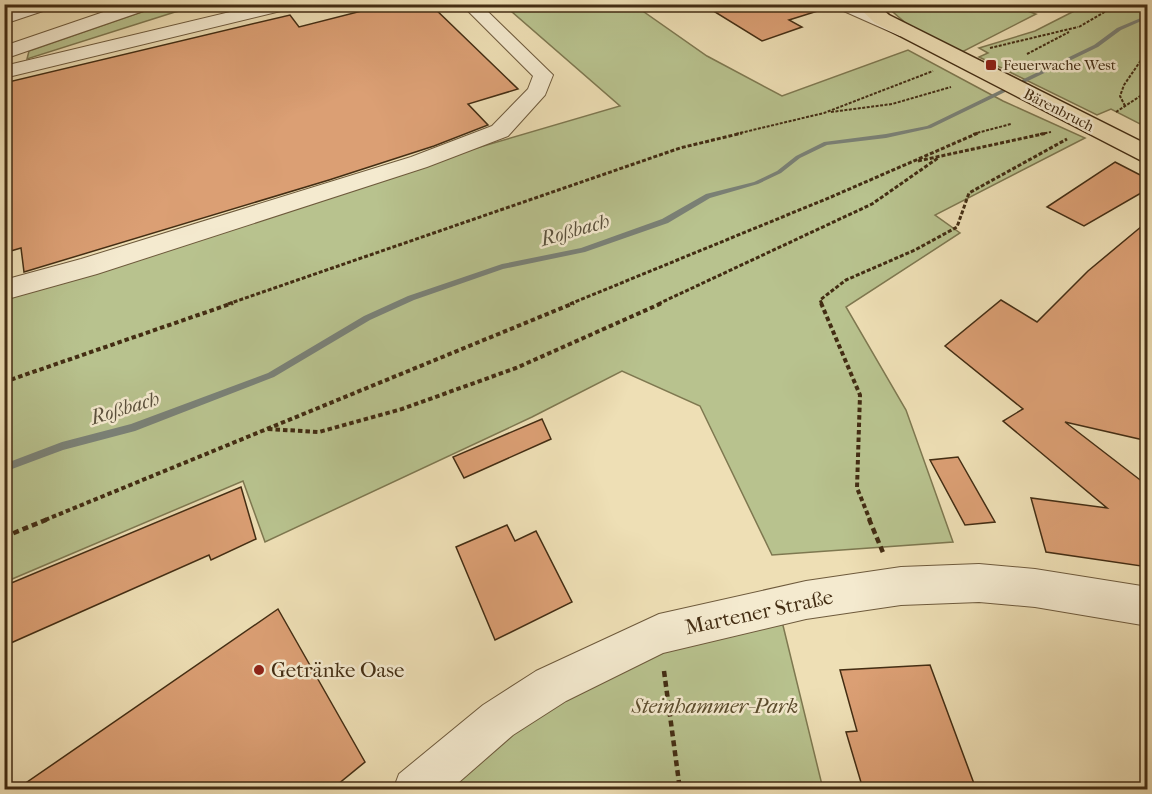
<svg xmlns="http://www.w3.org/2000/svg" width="1152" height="794" font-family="'IM FELL French Canon',serif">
<rect width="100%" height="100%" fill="#eedfb5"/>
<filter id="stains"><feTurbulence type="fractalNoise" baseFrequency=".00333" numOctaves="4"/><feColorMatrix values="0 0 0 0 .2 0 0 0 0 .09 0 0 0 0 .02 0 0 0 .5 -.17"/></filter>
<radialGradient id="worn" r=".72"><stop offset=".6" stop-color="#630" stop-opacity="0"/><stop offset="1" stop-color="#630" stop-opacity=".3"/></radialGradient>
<!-- green -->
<g fill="#b8c28e" stroke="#7e7850" stroke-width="1.5">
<path d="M1008,4L1036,14L962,52L908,25L893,12L905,5Z"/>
<path d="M162,5H208L175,12L27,59L29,51Z"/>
<path d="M504,5H634L707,56L782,96L908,50L1003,101L1085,138L935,215L960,233L846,307L906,410L953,542L772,555L700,406L622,371L532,417L265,542L243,481L5,582V294L408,168L620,106Z"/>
<path d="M1086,5H1147L1148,121L1142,125L1111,109L1097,115L979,57L988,53L979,48L1035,31Z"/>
<path d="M778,605L823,789L415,790L498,720Z"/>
</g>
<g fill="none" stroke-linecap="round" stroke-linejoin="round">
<!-- stream -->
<path fill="#7a8177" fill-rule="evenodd" d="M1148,15V18L1121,30L1098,47L931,128L886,138L827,145L800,158L781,173L758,184L710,198L668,223L585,252L503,269L414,300L370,320L274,377L135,431L63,450L4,472V464L62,442L131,424L268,373L364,316L408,296L502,264L581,248L662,219L706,194L754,182L777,171L796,156L824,142L886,134L927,126L1094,45L1117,28Z"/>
</g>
<!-- building -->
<g fill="#db9f74" stroke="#432d13" stroke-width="1.5">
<path d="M389,4H430L518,89L468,104L488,125L434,146L329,180L24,272L21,248L4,253V83L290,15L299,27Z"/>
<path d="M702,4H821V10L789,20L802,27L762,41Z"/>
<path d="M1115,162L1148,179V189L1084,226L1047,207Z"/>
<path d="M1148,221V441L1065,422L1148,486V567L1046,552L1031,498L1107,508L1003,421L1023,409L945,346L1001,300L1037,322L1088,271Z"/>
<path d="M542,419L551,439L464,478L453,457Z"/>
<path d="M958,457L995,522L965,525L930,460Z"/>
<path d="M241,487L256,539L211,560L209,555L4,646V586Z"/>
<path d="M507,525L515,541L536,531L572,602L495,640L456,547Z"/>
<path d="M278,609L365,762L332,789H17Z"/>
<path d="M930,665L976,789H863L846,732L857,731L840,670Z"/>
</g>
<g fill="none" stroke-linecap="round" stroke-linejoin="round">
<defs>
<g id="minor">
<path d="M28,4H54L52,8L4,24V13Z"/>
<path d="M127,4H154L152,8L4,59V46Z"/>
<path d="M263,4H295L293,8L4,78V66Z"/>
<path d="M461,4H480L553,75L545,95L508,136L427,167L97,274L4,300V280L81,259L411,157L492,126L528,89L533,76Z"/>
<path d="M835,4H859L914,28L916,32L914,36H900L837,8Z"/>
<path d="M979,564L1035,569L1148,587V626L1035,607L979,602L901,605L806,619L663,653L566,701L513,735L450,790H393L399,774L483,705L536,671L659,614L806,581L901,567Z"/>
</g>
<path id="major" d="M855,4H876L889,15L1148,145V162L1140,160L875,23Z"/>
</defs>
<!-- minor casing -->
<use href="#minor" stroke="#6e5a3c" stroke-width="2"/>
<!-- major casing -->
<use href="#major" stroke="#432d13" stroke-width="3"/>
<!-- path-far3 -->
<g stroke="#432d13" stroke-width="2" stroke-dasharray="3 1.5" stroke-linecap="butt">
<path d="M1079,27L1118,4"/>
<path d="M990,48L1078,27"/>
<path d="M1027,54L1069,32"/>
<path d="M1125,106L1120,96L1124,85L1148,50"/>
<path d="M831,112L892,104L951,87"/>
<path d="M1116,112L1148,91"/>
<path d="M736,134L824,113L933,71"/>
<path d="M973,134L1011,124"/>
<path d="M1040,134L1051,132"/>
</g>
<!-- path-far2 -->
<g stroke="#432d13" stroke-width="3" stroke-dasharray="4 2" stroke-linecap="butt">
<path d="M918,161L1047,133"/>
<path d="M228,304L680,148L742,133"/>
<path d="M570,304L831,197L978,133"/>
<path d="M658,304L872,204L938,158"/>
<path d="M822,304L820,300L846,280L915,250L957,227L969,193L1067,139"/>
</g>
<!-- path-far1 -->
<g stroke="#432d13" stroke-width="4" stroke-dasharray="4.5 3" stroke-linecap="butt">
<path d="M821,303L860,395L857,488L870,520"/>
<path d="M4,382L233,303"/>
<path d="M268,429L319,432L402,409L516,368L662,303"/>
<path d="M45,520L574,303"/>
</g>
<!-- path -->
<g stroke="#432d13" stroke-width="4.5" stroke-dasharray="6 4" stroke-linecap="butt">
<path d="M869,519L884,555"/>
<path d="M4,537L48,519"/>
<path d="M664,671L680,790"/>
</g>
<!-- minor -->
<use href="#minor" fill="#f4eacf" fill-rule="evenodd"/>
<!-- major -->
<use href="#major" fill="#eedfb5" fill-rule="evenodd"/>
</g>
<!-- markers -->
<g fill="#8f2418" stroke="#f4eacf" stroke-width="2">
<rect x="985" y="59" width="12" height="12" rx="3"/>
<circle cx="259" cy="670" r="6"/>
</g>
<g text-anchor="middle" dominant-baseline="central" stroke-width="5" stroke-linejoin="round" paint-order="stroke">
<!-- far-poi labels -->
<g font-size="15" fill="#432d13" stroke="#f4eacf" text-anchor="start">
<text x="1003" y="65">Feuerwache West</text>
</g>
<!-- far-street labels -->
<g font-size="15" fill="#432d13" stroke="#f4eacf">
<text transform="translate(1059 110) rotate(27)">Bärenbruch</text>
</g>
<!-- water labels -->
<g font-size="20" font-style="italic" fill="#5a503c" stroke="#f4eacf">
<text transform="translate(575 230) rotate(-16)">Roßbach</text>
<text transform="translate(125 408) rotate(-17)">Roßbach</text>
</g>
<!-- near-street labels -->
<g font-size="21" fill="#432d13" stroke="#f4eacf">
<text transform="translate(759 612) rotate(-12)">Martener Straße</text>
</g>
<!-- near-poi labels -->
<g font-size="21" fill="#432d13" stroke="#f4eacf" text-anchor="start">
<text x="271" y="670">Getränke Oase</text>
</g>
<!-- near-park labels -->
<g font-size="21" font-style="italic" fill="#5a4b2c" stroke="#f4eacf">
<text x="715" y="706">Steinhammer-Park</text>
</g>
</g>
<!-- margin -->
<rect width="1152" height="794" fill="none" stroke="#eedfb5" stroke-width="24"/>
<rect x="6" y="6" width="1140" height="782" fill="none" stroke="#432d13" stroke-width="3"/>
<rect x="12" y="12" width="1128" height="770" fill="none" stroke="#432d13" stroke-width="1.5"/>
<rect width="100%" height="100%" filter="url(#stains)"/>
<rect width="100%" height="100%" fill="url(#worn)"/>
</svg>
